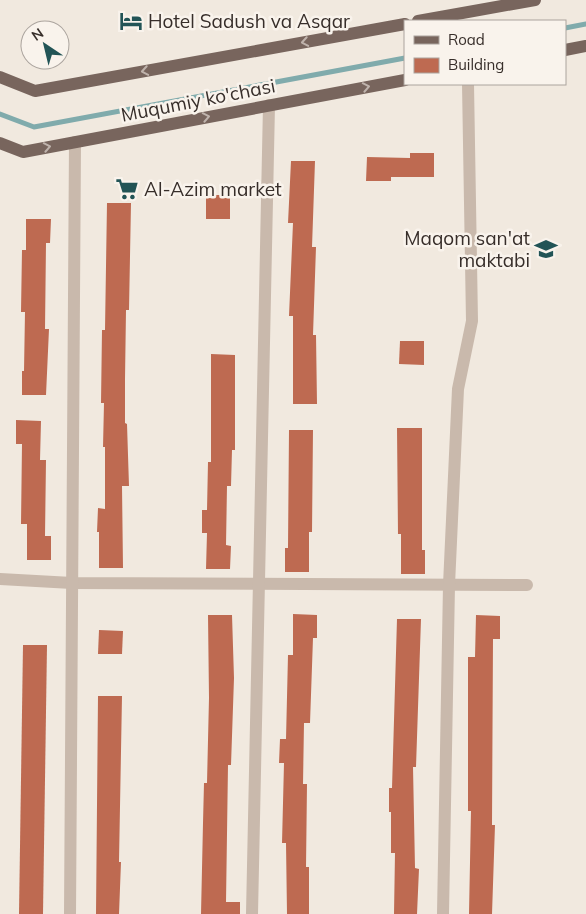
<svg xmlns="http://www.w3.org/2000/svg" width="586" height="914" font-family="Mulish,sans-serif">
<rect width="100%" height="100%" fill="#f1e9df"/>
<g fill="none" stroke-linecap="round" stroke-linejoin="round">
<!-- stream -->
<g stroke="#80abac" stroke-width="5">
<path d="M565,28L586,24"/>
<path d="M0,114L34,127L405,58"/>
</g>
</g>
<!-- building -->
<g fill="#be6a51">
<path d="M410,153H434V177H391V181H366L367,157L410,158Z"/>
<path d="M291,161H315L312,247H316L313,335H316L317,404H293V316H289L293,223H288Z"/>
<rect x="206" y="195" width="24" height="24"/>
<path d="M107,203H131L129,310H126L125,379V423L127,424L129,486H122L123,568H99V532H97L98,508L105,509V447H103L104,403H101L102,330H105Z"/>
<path d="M26,219H51L50,243H46L45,329H49L46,395H22V371H24L25,312H21L22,250H26Z"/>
<path d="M400,341H424V365L399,364Z"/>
<path d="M211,354L235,355V450H232L231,486H227L226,545L231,546L230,569H206L207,533H202V510H207L208,462H211Z"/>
<path d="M16,420L41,421L40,460H46L45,536H51V560H27V524H21L22,444H16Z"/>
<path d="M397,428H422V550H425V574H401V534H398Z"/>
<path d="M289,430H313L312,532H309V572H285V548H288Z"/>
<path d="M293,614L317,615V638H313L310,723H304L303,784H307L306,867H309V914H287L286,843H282L284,763H279L280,739H286L288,655H293Z"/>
<path d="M208,615H232L234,678L231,765H228L226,902H240V914H201L203,823L204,783H207L209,698Z"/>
<path d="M476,615L500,616V639H493L492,825H495L492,914H469L471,811H468V657H475Z"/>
<path d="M397,619H421L416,767H413L415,868L419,869L417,914H394L395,853H391V812H389V788H392Z"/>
<path d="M99,630L123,631L122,654H98Z"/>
<path d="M23,645H47L43,914H19Z"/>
<path d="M98,696H122L119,862H121L119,914H96Z"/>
</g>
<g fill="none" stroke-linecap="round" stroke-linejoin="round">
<!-- minor -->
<g stroke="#c9b9ac" stroke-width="12">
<path d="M0,579L72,583L527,585"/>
<path d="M70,914L75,142"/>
<path d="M252,914L269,105"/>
<path d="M443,914L449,585L458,389L472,321L468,84"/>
</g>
<!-- major -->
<g stroke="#78655d" stroke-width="12">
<path d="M418,21L535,0"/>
<path d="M565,50L586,46"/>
<path d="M0,77L35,91L405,24"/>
<path d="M0,143L23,152L405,80"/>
</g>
</g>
<!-- one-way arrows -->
<defs><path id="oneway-chevron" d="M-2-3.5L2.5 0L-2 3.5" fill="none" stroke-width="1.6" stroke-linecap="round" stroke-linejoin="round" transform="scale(1.25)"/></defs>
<g stroke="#bfb3ac">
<use href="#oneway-chevron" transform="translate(305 42) rotate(170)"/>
<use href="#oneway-chevron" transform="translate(145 71) rotate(170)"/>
<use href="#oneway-chevron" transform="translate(366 87) rotate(-11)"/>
<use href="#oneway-chevron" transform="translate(206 117) rotate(-11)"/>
<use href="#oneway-chevron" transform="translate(47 147) rotate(-11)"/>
</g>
<!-- icons -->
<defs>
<symbol id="hotel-bare" viewBox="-9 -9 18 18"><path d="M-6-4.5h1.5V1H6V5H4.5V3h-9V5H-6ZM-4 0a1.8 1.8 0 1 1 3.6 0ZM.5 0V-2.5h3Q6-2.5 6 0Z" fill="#225456" stroke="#f9f3ec" stroke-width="2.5" paint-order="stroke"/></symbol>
<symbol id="supermarket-bare" viewBox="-9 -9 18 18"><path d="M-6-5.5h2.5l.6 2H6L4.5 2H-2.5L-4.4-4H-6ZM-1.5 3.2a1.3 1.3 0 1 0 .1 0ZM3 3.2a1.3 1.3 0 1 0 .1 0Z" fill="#225456" stroke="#f9f3ec" stroke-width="2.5" paint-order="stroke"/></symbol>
<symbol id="university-bare" viewBox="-9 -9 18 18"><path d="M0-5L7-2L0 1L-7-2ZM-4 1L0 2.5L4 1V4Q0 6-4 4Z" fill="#225456" stroke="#f9f3ec" stroke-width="2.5" paint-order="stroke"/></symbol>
</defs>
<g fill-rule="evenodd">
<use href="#hotel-bare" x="115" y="5" width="32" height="32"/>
<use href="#supermarket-bare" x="111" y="173" width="32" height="32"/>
<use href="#university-bare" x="530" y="233" width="32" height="32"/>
</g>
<g text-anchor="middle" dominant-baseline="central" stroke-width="5" stroke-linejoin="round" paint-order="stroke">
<!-- poi labels -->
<g font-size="19" fill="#372e2a" stroke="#f9f3ec" text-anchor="start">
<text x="148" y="21">Hotel Sadush va Asqar</text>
<text x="144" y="189">Al-Azim market</text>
<text x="530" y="238" text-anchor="end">Maqom san'at<tspan x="530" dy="22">maktabi</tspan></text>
</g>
<!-- street labels -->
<g font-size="19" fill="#372e2a" stroke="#f9f3ec">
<text transform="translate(198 100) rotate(-11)">Muqumiy ko'chasi</text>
</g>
</g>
<!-- legend -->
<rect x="404" y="20" width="162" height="65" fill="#f9f3ec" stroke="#aba49e"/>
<rect x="414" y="36" width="25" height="8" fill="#78655d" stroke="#aba49e"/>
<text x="448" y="45" font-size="15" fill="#372e2a">Road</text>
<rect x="414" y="58" width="25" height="15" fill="#be6a51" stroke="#aba49e"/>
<text x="448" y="70" font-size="15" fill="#372e2a">Building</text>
<!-- north arrow -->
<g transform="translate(45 45) rotate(325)"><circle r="24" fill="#f9f3ec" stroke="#aba49e"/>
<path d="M0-4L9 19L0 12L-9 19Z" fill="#225456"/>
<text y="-8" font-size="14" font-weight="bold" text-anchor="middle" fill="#372e2a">N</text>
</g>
</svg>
